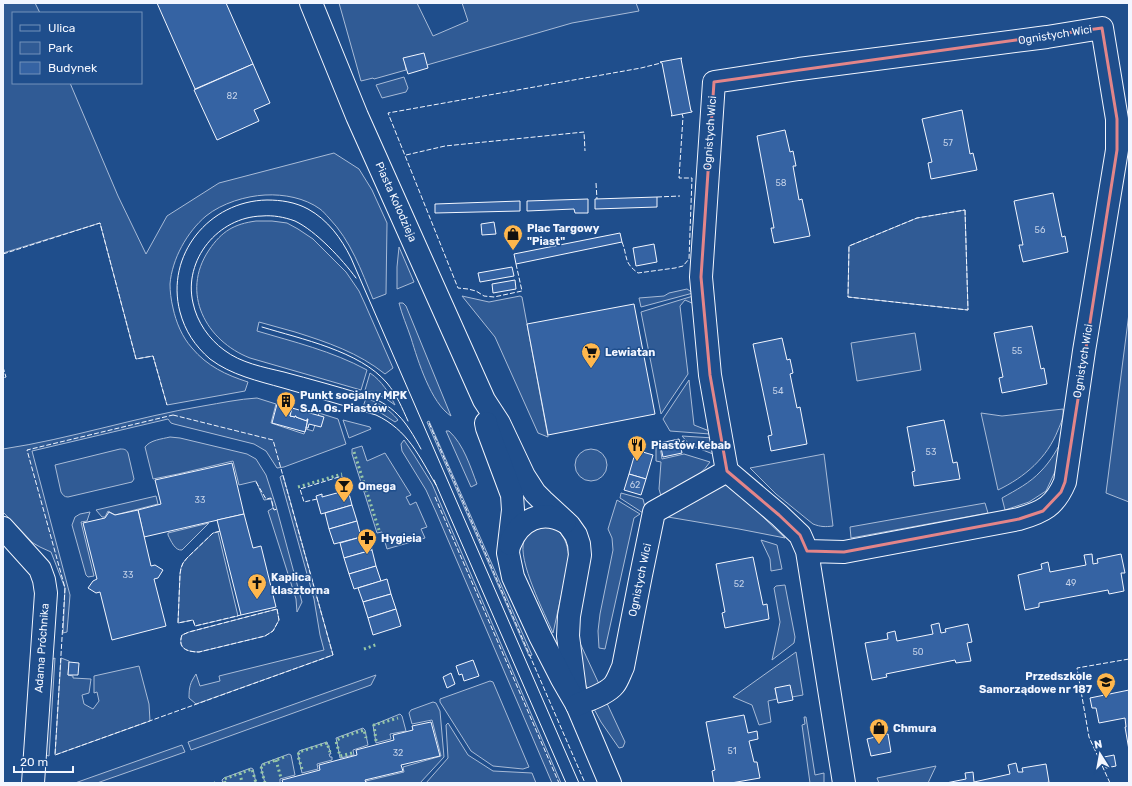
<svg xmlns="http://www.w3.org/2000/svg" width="1132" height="786" font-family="Rubik,sans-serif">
<rect width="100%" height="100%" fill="#1f4e8c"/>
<!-- green -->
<g fill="#305b95" stroke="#a8bbd7">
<path d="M3,3H35L40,13H13V83H70L118,196L146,254L167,216L219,183L334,153L359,169L372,190L387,223L386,294L373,299C361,270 351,241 329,218C326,215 323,211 320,209C305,198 284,194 265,195C246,196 222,203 206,216C187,232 172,259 170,284C170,291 171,300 173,308C176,322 182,337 192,348C207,366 226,375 248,382L245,391L167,405L153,356L136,359L100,223L3,253Z"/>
<path d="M339,3H417L433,36L468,21L462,3H636L639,11L572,23L427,65L404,58L406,70L374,79L373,78L361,81Z"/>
<path d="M404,77L408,88L406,92L382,98L376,85Z"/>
<path d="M965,210L968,310L848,297L849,246L917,218Z"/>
<path d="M256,221H272L287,223L298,229L313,239L346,272L359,291L365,304L393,368L385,374C359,353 327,342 295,332C283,329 271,325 259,322L257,331C294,342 332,351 367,370L361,390L250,358C206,341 180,293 209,250C222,231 234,224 256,221Z"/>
<path d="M399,247L414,282L397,289V267Z"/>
<path d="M687,289L693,293L641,307L639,298L664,296L669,293Z"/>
<path d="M462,296L489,302L520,296L522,297L548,437L538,433L495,337Z"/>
<path d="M693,296L694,304L685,300L680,306L688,374L661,414L641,312Z"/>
<path d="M399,303H403L406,306L451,416C431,403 418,361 411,338C407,326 402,315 399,303Z"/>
<path d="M1129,313V502L1106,493Z"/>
<path d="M915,333L921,370L857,381L851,343Z"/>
<path d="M370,373C382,381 389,393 395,405L385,398L365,390Z"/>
<path d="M689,380L694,425L712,432L710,434L670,431L663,419Z"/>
<path d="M257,398L276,404L271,423L304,434L306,429L313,431L319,413L338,419L346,444L284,467L277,468L266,451L254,444L174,424L171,423L168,419L32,451L70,595L67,632L63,633L65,588L51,552L40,547L33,543L3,512V449C70,439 136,417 203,406C221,403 239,399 257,398Z"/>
<path d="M366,398C379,403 389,409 398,420L395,422L381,413L363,407Z"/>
<path d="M1063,409C1064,417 1061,423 1058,430C1047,458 1025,477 998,490L981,413L1002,416Z"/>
<path d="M343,420L370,427L371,429L349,438Z"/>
<path d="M429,421L532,655L529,656L427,422Z"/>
<path d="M446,431H449C464,445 470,466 477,484L471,487Z"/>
<path d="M682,436L714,438L713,454L690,445Z"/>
<path d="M1064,436L1060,461L1046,491L1029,502L1005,510L1002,498C1016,490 1030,483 1041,471C1051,461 1058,448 1064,436Z"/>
<path d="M170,437L180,438L247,454L256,459L266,475L276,506L300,595L302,602L297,612L296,599L268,511L273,508L271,499L264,500L256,481L239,485L233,461L178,474L153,479L145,447C150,440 162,439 170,437Z"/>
<path d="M404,440L414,455L432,484L561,783H552L436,512L426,490L402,451L401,444Z"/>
<path d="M362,446L367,461L385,453L411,495L406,497L410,505L416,502L427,527L421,529L425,538L387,549L382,532L377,533L352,454V449Z"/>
<path d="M660,446L662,459L684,454L710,462C697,481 681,486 661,496L659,489L661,462L656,461V447Z"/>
<path d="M120,449C124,449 126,449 128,453L134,479L132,482L68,497C64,497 63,495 61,492L55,465Z"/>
<circle cx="591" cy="465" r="16"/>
<path d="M824,454L833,526C825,527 821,527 813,524L776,494L750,468Z"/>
<path d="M283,475L333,655L196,704L189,698C189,687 190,683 196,674L200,686L220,681L219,676L324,650L320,635L314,599L280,477Z"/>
<path d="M724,480L785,538L739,529L662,516Z"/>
<path d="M621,493L643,499L646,511L643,513L620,498Z"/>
<path d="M156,496L158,504L115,515L108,511L105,517H102L96,510Z"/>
<path d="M617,500L640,514L634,518L605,649L599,648L598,631L600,614L613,550L612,538L608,529Z"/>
<path d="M985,503L988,513L851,538L850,527Z"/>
<path d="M90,512L87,521L81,522L94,576L88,577L86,575L72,525L75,517L80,514Z"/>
<path d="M209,523L182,550C175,551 171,541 168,535V533Z"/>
<path d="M543,527C546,527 550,527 553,528C566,533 570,552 568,565L553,633C545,614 517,560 524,541C527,533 535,529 543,527Z"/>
<path d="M218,532L238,616L195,626L193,620L178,623L180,574L181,568L183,563L187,558L213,533Z"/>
<path d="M761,540L777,545L782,569L771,571L770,559Z"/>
<path d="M785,585L795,637L794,643L772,660L778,632L780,622L774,588L776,586Z"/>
<path d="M277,609L279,620L273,631L265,636L199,652C188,652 177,649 182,635L189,632Z"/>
<path d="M580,643L599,684L589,689C580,684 581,653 580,643Z"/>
<path d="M796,652L803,695L792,697L775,688L777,699L768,701L771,722L759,725L752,705L733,697Z"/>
<path d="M55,658L49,756L45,755L51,660Z"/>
<path d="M61,658L69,661L68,675L73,676V678L91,679L89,693L82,695L84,704L93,709L99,701L97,692L94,693V676L139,666L149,704L150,721L55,755Z"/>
<path d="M376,675L371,685L191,750L188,742Z"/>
<path d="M490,681L493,682L529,767L523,769L493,766L471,751L440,702V699Z"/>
<path d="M605,699L625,742L623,747L619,748L601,722L594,709Z"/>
<path d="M433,702L436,703L440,711L444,757L420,783H367L366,781L404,772L403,767L441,756L432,720L412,724L409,713L411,710Z"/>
<path d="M400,714L402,716L406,731L390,734L391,739L376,743L373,725Z"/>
<path d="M804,717H806L815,775L824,773V783H810L802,725L805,724Z"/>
<path d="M448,723L468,755L493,771L532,773L536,783H426L448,758L446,725Z"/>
<path d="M363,728L365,730L368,745L353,750L354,755L340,758L336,738Z"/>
<path d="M327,742L331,754H329L330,757H332V760L317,764L318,769L302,773L298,755L299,751Z"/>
<path d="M182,745L185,752L97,783H75Z"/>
<path d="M289,754L291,755L295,775L280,779V783H265L261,768L262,764Z"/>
<path d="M936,766L928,783H879L877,778Z"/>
<path d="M251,768L253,769L256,783H223L222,780L224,778Z"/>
</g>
<!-- building -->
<g fill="#3563a3" stroke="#f2f6ff">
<path d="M157,3H226L253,64L195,89Z"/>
<path d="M424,53L428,68L408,74L403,58Z"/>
<path d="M682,58L681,59L691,111H692V112L671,116L672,115L662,63L660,62Z"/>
<path d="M253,64L270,103L254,110L259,121L217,140L194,90Z"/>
<path d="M962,110L970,154L973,153L977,170L931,179L928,163L932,162L922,119Z"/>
<path d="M785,130L790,152L793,151L796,166H793L799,200L802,199L810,236L774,243L771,228H774L757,136Z"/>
<path d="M1053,193L1062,237L1065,236L1068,252L1023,262L1019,245H1023L1014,201Z"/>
<path d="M657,197V207L595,209V199Z"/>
<path d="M588,199V213H575L574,209L527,211V201Z"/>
<path d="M520,201V211L435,213V204Z"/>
<path d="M494,222L496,234L482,235L481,224Z"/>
<path d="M620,233L622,242L516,264L514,254Z"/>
<path d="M654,244L657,262L636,266L633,248Z"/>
<path d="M512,267L514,276L480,282L478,273Z"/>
<path d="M515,280L516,289L493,293L492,284Z"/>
<path d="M634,304L655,414L548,435L527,324Z"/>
<path d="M1032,326L1041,369L1044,368L1047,384L1002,393L999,378L1003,377L994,333Z"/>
<path d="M782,338L787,360L790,359L793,373L790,374L797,408L800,407L807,444L771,451L768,436L772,435L753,344Z"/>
<path d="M277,404L292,408L290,416L295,417V416H296V417L307,421V419H308L305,432L272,423Z"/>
<path d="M292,408L324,417L321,427L309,424L308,428H306L308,419H307V421L296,417V416H295V417L290,416Z"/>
<path d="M944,420L953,463L957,462L960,479L914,486L912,472L915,471L907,427Z"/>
<path d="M679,439L682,453L663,457L660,443Z"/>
<path d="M636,450L653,455L646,479L629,474Z"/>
<path d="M232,463L244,514L144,537L138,510L161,504L155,480Z"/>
<path d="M629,474L646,479L641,495L624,490Z"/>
<path d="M348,490L352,505L321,514L316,496L322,494V497Z"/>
<path d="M352,505L357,521L329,529L325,513Z"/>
<path d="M138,510L151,566L155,565L163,570L158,578L154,579L166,626L112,640L100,592L96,593L88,588L93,581L97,579L83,523L105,518L109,512L115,515Z"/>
<path d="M244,514L253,548L261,546L276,607L241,615L217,520Z"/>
<path d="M357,521L361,537L334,544L329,529Z"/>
<path d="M368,535L372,550L344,558L340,543Z"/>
<path d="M372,550L376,566L349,574L344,558Z"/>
<path d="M1092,554L1093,564L1098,563L1097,559L1121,554L1125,573H1121L1124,591L1109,594L1108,590L1039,603V607L1025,610L1018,575L1042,569L1041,564L1048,562L1050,572L1086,565L1084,555Z"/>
<path d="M753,557L763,605L767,604L769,619L725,628L722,613L725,612L716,564Z"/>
<path d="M376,566L381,581L354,589L349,574Z"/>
<path d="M387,579L391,594L363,602L358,588Z"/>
<path d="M391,594L396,609L368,618L363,602Z"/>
<path d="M396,609L401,626L373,635L368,618Z"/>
<path d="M939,623L941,633L946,632L945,629L968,624L972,642L967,643L971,661L956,663L955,660L886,674L887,677L872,680L865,643L888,639L887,633L895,631L897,641L933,634L931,625Z"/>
<path d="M473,660L479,676L464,681L462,674L459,675L456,666Z"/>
<path d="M69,662L79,663L78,675H68Z"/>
<path d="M451,673L455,684L447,688L443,677Z"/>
<path d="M790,685L793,700L778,703L775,688Z"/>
<path d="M1129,690V750L1125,727H1126L1125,718L1099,723L1096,708H1092L1090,698Z"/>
<path d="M744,715L748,733L757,731L758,739L749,741L754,762H757L760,778L731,783H714L712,771L715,770L706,722Z"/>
<path d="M431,722L440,756L401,765L403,771L365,780L366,783H283L282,780L320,770L319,765L357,755L356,750L394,740L393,735L413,730L412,726Z"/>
<path d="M888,734L891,752L871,756L867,739Z"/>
<path d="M1114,755L1116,766L1106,768L1104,757Z"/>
<path d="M1016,763L1018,772H1023L1022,768L1046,764L1049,782L1045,783H946L966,779L965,773L973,772L974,782L1010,774L1008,765Z"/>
</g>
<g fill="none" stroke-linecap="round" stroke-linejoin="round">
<defs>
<g id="minor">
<path d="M311,3L357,116L484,400L499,423L524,476L535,493L543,501L569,525L576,535L579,544L580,555L569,616L568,636L577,705"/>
<path d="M486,423L487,428L512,495L513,510L508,553L513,577L540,636L562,679L577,705L610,783"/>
<path d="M3,528L40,569L44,580L46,593L33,783"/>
<path d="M510,544C519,520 542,509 565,522"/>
<path d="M807,551L844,552L1019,519C1043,512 1055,506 1065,482L1084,351L1117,150V119L1102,28L1047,37L799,69L714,82L701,277L710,375L727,471L779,515L800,535L807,551L844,783"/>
<path d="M577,705C587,700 607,694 614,685C618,680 620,673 623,667L641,575L654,512L727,471"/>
</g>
</defs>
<!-- minor casing -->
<use href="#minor" stroke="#f2f6ff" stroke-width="24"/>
<!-- minor -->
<use href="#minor" stroke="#1f4e8c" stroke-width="22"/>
<!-- tram -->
<g stroke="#f2f6ff" stroke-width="1">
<path d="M356,278C342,259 316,231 295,221C284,217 273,215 262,216C218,217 183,260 193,303C197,322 209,339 224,350C241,363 263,367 284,372C310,379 336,386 362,394C394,404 406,421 421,449"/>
<path d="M262,327C301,339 360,351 387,383C397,395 402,408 408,421"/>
<path d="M434,480L566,783"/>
<path d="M436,485C419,456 408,430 376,415C345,406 314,397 283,388C258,381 231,375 210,359C195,346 185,331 180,312C165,255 209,201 267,200C281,200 295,202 308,209C328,220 341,238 351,258L579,783"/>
</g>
<!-- hedge -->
<g stroke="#97c8a6" stroke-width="3" stroke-dasharray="2 3" stroke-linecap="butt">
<path d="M354,452L379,530"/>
<path d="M298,487L342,474"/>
<path d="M364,649L378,644"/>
<path d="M376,741L374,725L398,718"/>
<path d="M352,753L340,756L336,741L342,737L364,730L366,738"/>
<path d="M276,760L281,778"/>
<path d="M302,769L298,756L299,752L327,743L330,752"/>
<path d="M240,773L242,783"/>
<path d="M214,783H215"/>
<path d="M225,783L224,779L252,769L256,783"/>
<path d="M265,783L261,769L262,765L287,756"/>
</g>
<!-- fence -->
<g stroke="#f2f6ff" stroke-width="1" stroke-dasharray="5 2" stroke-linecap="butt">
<path d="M406,155L445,146L584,132L585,151"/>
<path d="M596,183L597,199"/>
<path d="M657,197L680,196"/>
<path d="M965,210L968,310L848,297L849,246L917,218Z"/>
<path d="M622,242C628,257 623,262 638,273L675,268L683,266L689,259L692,178H679L683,117L682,114"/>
<path d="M3,254L100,223L136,359L153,356L167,405"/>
<path d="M516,264L522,291L494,297L484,296L476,291L468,289L458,288L388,113L641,68L661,63"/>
<path d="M3,367L6,377L3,378"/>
<path d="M173,415L273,440L333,655L55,755L65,588L27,450Z"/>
<path d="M429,423L585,783"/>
<path d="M256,482L266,499L271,498L274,510L277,509"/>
<path d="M435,497L559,783"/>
<path d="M317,499L304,502L300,489L342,476L345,482"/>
<path d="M220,531L213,533L187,558L183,563L181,568L180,574L178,623L193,620L195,626L241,615"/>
<path d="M277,609L279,620L273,631L265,636L199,652C188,652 177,649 182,635L189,632Z"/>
<path d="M1110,783L1089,737L1077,668L1129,659"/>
</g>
</g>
<!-- marked area -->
<path fill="none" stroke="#e38589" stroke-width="3" stroke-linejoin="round" d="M1102,28L1117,119V150L1065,482L1061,492L1043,511L1019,519L844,552L807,551L800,535L779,515L727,471L710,375L701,277L714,82Z"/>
<!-- icons -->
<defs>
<symbol id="shop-pin" viewBox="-11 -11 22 30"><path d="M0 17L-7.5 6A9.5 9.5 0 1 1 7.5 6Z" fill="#ffb74d" stroke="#1f4e8c"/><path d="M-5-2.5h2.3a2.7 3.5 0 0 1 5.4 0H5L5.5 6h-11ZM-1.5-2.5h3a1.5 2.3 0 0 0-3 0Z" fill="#111"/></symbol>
<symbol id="supermarket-pin" viewBox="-11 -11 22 30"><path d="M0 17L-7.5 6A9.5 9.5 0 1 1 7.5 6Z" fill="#ffb74d" stroke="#1f4e8c"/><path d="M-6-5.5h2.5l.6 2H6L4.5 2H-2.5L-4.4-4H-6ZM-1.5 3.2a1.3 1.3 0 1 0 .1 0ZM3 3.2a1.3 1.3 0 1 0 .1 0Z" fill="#111"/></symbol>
<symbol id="building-pin" viewBox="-11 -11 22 30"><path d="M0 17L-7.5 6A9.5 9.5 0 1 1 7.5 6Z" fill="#ffb74d" stroke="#1f4e8c"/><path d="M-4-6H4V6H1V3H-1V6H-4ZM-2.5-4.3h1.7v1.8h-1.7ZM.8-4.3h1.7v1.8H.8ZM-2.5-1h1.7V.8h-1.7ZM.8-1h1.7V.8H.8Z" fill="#111"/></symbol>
<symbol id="restaurant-pin" viewBox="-11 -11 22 30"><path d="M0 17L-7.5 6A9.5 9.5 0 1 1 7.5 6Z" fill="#ffb74d" stroke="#1f4e8c"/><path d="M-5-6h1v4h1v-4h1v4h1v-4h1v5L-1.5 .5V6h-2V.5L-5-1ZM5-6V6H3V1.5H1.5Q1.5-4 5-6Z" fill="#111"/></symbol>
<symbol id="bar-pin" viewBox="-11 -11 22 30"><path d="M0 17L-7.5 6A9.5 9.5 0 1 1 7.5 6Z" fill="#ffb74d" stroke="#1f4e8c"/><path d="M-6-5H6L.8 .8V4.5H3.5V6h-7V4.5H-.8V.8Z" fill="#111"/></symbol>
<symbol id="pharmacy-pin" viewBox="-11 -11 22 30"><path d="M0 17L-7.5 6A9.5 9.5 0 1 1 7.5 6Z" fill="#ffb74d" stroke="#1f4e8c"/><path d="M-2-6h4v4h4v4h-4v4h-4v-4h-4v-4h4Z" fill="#111"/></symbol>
<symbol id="church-pin" viewBox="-11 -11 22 30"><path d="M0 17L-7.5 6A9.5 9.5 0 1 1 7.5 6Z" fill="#ffb74d" stroke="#1f4e8c"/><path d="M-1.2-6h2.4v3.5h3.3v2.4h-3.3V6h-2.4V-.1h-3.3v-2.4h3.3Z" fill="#111"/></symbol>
<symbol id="school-pin" viewBox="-11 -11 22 30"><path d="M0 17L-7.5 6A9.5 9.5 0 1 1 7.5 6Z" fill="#ffb74d" stroke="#1f4e8c"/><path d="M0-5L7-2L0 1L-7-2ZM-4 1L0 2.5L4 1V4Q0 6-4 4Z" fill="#111"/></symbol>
</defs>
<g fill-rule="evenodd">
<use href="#shop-pin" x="502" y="223" width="22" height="30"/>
<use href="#supermarket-pin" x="580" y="341" width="22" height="30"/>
<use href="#building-pin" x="275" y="390" width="22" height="30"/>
<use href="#restaurant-pin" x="626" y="434" width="22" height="30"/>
<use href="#bar-pin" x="333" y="475" width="22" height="30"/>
<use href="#pharmacy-pin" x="356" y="527" width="22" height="30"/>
<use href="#church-pin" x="246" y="572" width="22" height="30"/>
<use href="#school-pin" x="1095" y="671" width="22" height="30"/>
<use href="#shop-pin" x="868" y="717" width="22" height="30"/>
</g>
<g text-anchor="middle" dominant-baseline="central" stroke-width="3" stroke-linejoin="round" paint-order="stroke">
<!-- number labels -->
<g font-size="9" fill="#c3d1e8">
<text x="232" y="96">82</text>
<text x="948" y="143">57</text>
<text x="781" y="183">58</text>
<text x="1040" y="230">56</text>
<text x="1017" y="351">55</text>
<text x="778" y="391">54</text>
<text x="931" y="452">53</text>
<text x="635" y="485">62</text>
<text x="200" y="500">33</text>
<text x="128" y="575">33</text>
<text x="1071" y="583">49</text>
<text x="739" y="584">52</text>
<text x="918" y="652">50</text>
<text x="732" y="751">51</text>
<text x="398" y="753">32</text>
</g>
<!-- street labels -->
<g font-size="11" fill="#f2f6ff" stroke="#1f4e8c">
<text transform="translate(1055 35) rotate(-9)">Ognistych Wici</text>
<text transform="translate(710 133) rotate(-86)">Ognistych Wici</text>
<text transform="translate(396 202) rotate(66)">Piasta Kołodzieja</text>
<text transform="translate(1083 361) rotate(-81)">Ognistych Wici</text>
<text transform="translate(640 580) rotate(-78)">Ognistych Wici</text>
<text transform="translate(42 648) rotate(-86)">Adama Próchnika</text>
</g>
<!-- poi labels -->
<g font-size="11" font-weight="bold" fill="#f2f6ff" stroke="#1f4e8c" text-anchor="start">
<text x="527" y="228">Plac Targowy<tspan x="527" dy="13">"Piast"</tspan></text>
<text x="605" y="352">Lewiatan</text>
<text x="300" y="395">Punkt socjalny MPK<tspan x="300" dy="13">S.A. Os. Piastów</tspan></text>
<text x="651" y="445">Piastów Kebab</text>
<text x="358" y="486">Omega</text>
<text x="381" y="538">Hygieia</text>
<text x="271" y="577">Kaplica<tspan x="271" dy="13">klasztorna</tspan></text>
<text x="1092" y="676" text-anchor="end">Przedszkole<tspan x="1092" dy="13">Samorządowe nr 187</tspan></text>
<text x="893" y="728">Chmura</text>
</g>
</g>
<!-- border -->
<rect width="1132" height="786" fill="none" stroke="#f2f6ff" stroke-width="8"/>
<!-- legend -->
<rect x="12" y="12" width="130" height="72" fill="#1f4e8c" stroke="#7391ba"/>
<rect x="20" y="25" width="20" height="6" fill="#1f4e8c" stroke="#7391ba"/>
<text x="48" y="32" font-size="12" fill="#f2f6ff">Ulica</text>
<rect x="20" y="42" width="20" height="12" fill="#305b95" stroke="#7391ba"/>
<text x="48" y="52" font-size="12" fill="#f2f6ff">Park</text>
<rect x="20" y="62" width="20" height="12" fill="#3563a3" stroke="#7391ba"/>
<text x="48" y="72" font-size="12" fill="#f2f6ff">Budynek</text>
<!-- north arrow -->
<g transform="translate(1100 754) rotate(349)" stroke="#1f4e8c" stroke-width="3" paint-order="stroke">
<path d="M0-3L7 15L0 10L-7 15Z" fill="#f2f6ff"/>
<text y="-6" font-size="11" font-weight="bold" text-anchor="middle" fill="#f2f6ff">N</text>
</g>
<!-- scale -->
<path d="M14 766v6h59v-6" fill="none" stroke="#f2f6ff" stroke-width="2"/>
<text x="20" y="766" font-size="12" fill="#f2f6ff" stroke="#1f4e8c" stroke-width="3" paint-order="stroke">20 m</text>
</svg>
